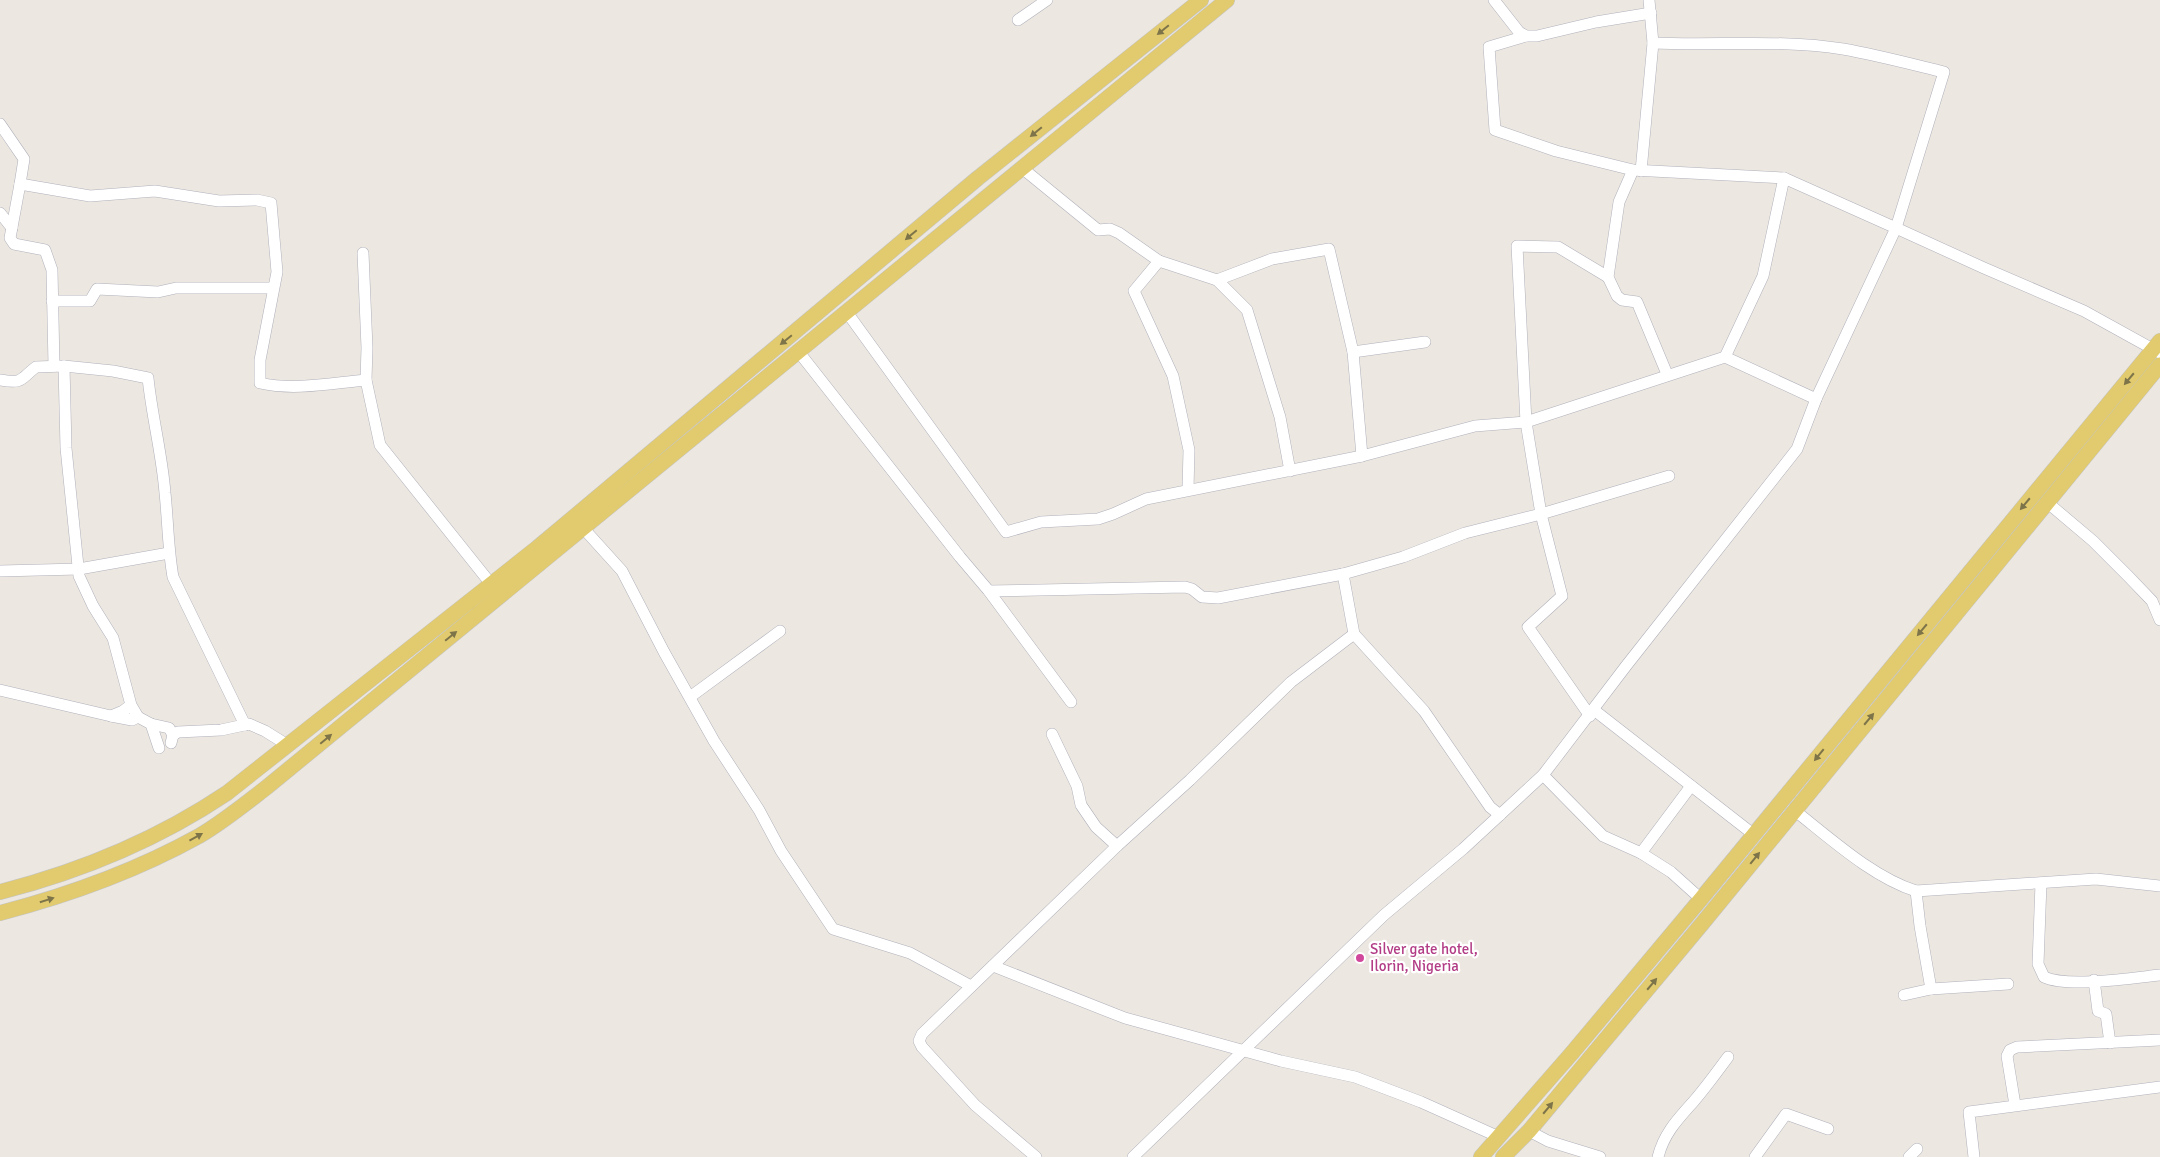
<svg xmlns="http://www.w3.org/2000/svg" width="2160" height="1157" font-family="Signika,sans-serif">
<rect width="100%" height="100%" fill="#ece7e0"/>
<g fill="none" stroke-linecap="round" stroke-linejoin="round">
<defs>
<g id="minor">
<path d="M1494,0L1519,32L1526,36H1537L1596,22L1651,13"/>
<path d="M1018,20L1047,0"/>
<path d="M1526,36L1489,47L1495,130L1556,151L1633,170L1784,178L1896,228L1944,72C1911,64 1877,55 1843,49C1781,39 1716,46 1653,43"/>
<path d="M0,124L24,159L20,184"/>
<path d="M1022,168L1098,230L1110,229L1119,233L1159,261"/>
<path d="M1633,170L1619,202L1608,277L1617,296L1622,300L1637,302L1667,374"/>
<path d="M1641,171L1653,43L1649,0"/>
<path d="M0,213L12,228"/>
<path d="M363,253L367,348L366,380"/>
<path d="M52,301H90L97,289L158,292L176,288H273"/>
<path d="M846,311L1006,532L1041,522L1098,519L1113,514L1146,499L1362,456L1475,426L1526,422L1725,357L1816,399"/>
<path d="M798,351L960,557L988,590L1071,702"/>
<path d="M1353,352L1425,342"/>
<path d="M1725,357L1763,276L1784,178"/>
<path d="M54,366L52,270L45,250L14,244L10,238L20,184L90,196L155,191L219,201L257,200L271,203L277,272L260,360V383C294,391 332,383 366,380L380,445L491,584"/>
<path d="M64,366L113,371L148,378C152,417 162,454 165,493C168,521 168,549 173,577L245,725"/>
<path d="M0,380C24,384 20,379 36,367L64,366L66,448L79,576L93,606L113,638L131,705L138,717L132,720L111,716L123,711L131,705"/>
<path d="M1290,471L1280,417L1247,310L1217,280L1272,259L1329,249L1353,352L1362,456"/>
<path d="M1188,489L1189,450L1173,376L1134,291L1159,261L1217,280"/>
<path d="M2048,503L2093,541L2128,576L2152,601L2160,620"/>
<path d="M584,529L622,571L664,652L714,741L759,810L781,851L833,929L910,953L971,986"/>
<path d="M0,571L79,569L169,553"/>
<path d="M1343,574L1354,634L1424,711L1490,807L1500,815"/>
<path d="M989,591L1185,587L1192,589L1202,597L1218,598L1343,574L1403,557L1465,533L1541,514L1669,476"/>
<path d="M0,690L111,716"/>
<path d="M690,697L780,631"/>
<path d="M1594,710L1753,834"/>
<path d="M1590,716L1528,627L1562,596L1541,514L1526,422L1517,246L1558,247L1608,277"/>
<path d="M138,717L151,724L159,748"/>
<path d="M151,724L169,728L173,735L171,743"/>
<path d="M1052,734L1077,786L1081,805L1096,827L1117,846"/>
<path d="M173,735L178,732L221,730L249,724L265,731L289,746"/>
<path d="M1543,775L1603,836L1641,853L1691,786"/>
<path d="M1794,810C1830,838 1872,877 1916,891L2096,879L2160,886"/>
<path d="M1641,853L1671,872L1701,899"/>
<path d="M2041,883L2038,964L2044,977C2068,988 2132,978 2160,975"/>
<path d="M1916,891L1920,926L1931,989"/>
<path d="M993,966L1125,1018L1281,1061L1355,1077L1421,1102L1499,1137"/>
<path d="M2094,980L2098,1011L2106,1014L2110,1043"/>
<path d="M1904,995L1931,989L2008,984"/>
<path d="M2015,1105L2007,1056L2010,1050L2017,1047L2160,1040"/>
<path d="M1529,1131L1548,1141L1600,1157"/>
<path d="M1036,1157L975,1105L922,1047L919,1041L922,1034L1117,846L1190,780L1291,682L1354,634"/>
<path d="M1133,1157L1384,915L1463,849L1543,775L1626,666L1797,449L1816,399L1896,228L1984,268L2084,311L2160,353"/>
<path d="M1658,1157C1664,1133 1678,1119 1694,1101C1706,1087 1717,1072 1728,1057"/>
<path d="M1755,1157L1786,1114L1828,1129"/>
<path d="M1909,1157L1917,1149"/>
<path d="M1974,1157L1969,1112L2160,1087"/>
</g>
<g id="major">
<path d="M0,892C82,871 157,840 227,793L537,548L978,178L1201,0"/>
<path d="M0,913C69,895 136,871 199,836C223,822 245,804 267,787L1227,0"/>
<path d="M1481,1157L1572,1053L1701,899L2160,341"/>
<path d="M1503,1157L1529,1131L1701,925L2160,365"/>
</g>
</defs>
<!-- minor casing -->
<use href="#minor" stroke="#b0b1bb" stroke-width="12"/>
<!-- major casing -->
<use href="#major" stroke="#c4c4c4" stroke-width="16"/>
<!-- minor -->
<use href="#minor" stroke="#fff" stroke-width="11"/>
<!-- major -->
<use href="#major" stroke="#e2cb6e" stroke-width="15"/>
</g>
<!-- one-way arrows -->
<defs><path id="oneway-solid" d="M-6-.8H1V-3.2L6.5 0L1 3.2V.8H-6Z" transform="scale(1.25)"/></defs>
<g fill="#7e744a">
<use href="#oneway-solid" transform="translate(1163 30) rotate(141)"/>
<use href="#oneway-solid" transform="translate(1036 132) rotate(141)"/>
<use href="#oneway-solid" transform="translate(911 235) rotate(140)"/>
<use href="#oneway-solid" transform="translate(786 340) rotate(141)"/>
<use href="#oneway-solid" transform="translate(2129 379) rotate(130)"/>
<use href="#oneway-solid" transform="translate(2025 504) rotate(130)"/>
<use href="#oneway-solid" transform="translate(1922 630) rotate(130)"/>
<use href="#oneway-solid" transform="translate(451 636) rotate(-39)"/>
<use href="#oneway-solid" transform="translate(1869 719) rotate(-50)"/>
<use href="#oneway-solid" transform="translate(326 739) rotate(-40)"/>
<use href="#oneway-solid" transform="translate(1819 755) rotate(129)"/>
<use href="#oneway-solid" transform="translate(196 837) rotate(-29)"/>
<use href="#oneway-solid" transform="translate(1755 858) rotate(-51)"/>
<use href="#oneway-solid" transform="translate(47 900) rotate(-17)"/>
<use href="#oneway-solid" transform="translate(1652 984) rotate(-50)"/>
<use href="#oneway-solid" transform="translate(1548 1108) rotate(-50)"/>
</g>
<!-- markers -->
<circle fill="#d1479c" stroke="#fff" stroke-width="2" cx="1360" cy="958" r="5"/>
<g text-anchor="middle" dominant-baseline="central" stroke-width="4.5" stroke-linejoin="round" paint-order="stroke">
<!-- hotel labels -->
<g font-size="15" fill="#b23c85" stroke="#fff" text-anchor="start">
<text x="1370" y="949">Silver gate hotel,<tspan x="1370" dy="17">Ilorin, Nigeria</tspan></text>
</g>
</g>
</svg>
